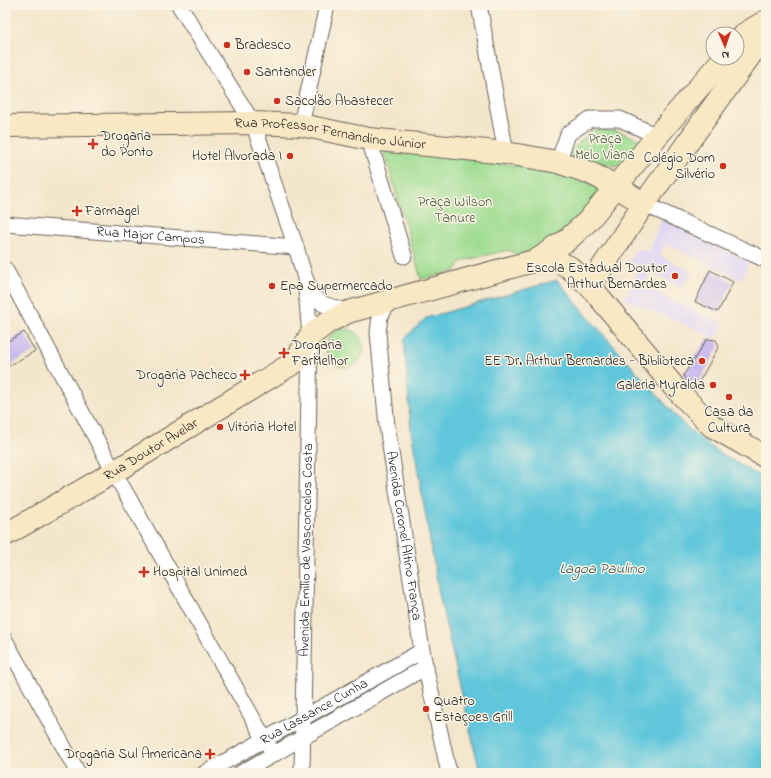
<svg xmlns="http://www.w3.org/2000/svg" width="771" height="778" font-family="'Indie Flower',sans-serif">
<rect width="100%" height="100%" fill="#fcf5e5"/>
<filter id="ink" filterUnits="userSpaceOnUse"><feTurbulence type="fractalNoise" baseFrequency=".025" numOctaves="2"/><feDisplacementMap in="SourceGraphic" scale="8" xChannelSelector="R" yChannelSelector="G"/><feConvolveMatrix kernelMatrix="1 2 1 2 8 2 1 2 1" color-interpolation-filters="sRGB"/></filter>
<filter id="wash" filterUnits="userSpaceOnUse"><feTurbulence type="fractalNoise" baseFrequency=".012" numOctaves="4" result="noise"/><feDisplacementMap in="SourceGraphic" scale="16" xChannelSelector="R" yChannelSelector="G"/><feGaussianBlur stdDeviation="0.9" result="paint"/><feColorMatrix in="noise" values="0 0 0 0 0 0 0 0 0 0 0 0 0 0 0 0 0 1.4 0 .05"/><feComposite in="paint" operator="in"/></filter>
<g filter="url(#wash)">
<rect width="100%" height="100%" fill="#f4e6cc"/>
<!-- built -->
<path fill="#dfd5f5" d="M662,219L749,262L741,280L665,243L660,256L692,272L682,288L651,271L643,287L723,323L716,338L625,299L640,268L629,261L638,248L648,252Z"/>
<!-- green -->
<g fill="#9ddc91" stroke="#5c7c56">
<path d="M592,129L618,131L643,141L616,166L567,156Z"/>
<path d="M383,147L460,158L528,167L570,175L605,190L583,219L548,243L519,256L508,250L462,261L455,271L421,279Z"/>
<circle cx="345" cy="348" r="19"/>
</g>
<!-- water -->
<path fill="#5ec6db" stroke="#3d717c" d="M557,280L588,317L684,425L718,452L766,480V773H480L440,599L411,431L404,339L426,318Z"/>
<g id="blocks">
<!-- building -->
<g fill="#c5b5ef">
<path d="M710,270L733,282L718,312L695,302Z"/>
<path d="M24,332L35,351L5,368V343Z"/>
<path d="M707,339L716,340L719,346L695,389L683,376Z"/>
</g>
</g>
</g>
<g filter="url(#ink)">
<use href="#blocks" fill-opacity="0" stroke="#68635a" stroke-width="1"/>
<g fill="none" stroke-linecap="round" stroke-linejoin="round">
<defs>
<g id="minor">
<path d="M179,5L253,123L296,247L305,278L313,295L323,304L348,312"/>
<path d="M479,5L506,153"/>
<path d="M301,125L327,5"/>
<path d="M369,139L404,256"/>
<path d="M558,162L568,134L590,119H620L657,136"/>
<path d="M644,204L766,260"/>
<path id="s1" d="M5,224L296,247"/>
<path d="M5,269L114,472L265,740L274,754"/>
<path id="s2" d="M391,300L380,316L378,333L387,426L422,651L449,773"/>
<path d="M5,640L78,773"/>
<path id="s3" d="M205,773L422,651"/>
<path d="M241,773L426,667"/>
<path id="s4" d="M302,773L310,336L305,278"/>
</g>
<g id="secondary">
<path d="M737,43L746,33L766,21"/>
<path id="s5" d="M5,126L253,123L301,125L369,139L506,153L558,162L588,172L616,186L644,204"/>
<path d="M537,260L566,241L588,221L657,136L724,58"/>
<path d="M590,286L644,204L766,33"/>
<path id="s6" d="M5,535L114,472L295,362L310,336L328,322L348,312L537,260L552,259L569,267L590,286L675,388L712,426L766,457"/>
</g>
</defs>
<!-- minor casing -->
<use href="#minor" stroke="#68635a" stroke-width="17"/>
<!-- secondary casing -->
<use href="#secondary" stroke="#68635a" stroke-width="24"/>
<!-- minor -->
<use href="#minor" stroke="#fff" stroke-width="15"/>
<!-- secondary -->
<use href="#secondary" stroke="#f8e8c3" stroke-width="22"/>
</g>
</g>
<!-- markers -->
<g fill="#c8321e" stroke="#fcf5e5" stroke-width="1.5">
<circle cx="227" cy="45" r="4"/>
<circle cx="247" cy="72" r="4"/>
<circle cx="277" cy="101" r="4"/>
<path d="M91 138h4v4h4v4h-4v4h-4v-4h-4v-4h4z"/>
<circle cx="290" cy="156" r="4"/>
<circle cx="723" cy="166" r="4"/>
<path d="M75 205h4v4h4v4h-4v4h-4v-4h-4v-4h4z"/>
<circle cx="675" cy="276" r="4"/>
<circle cx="272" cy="286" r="4"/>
<path d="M282 347h4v4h4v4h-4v4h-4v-4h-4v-4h4z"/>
<circle cx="702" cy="361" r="4"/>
<path d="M243 369h4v4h4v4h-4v4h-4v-4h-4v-4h4z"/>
<circle cx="713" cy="385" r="4"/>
<circle cx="729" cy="397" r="4"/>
<circle cx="220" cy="427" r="4"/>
<path d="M142 566h4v4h4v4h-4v4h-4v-4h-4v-4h4z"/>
<circle cx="426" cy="709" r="4"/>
<path d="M208 748h4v4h4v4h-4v4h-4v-4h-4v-4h4z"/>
</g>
<g text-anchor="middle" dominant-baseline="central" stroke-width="3" stroke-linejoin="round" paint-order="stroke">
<!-- poi labels -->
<g font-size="14" fill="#1c1c1c" stroke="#fcf5e5" text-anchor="start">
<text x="235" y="45">Bradesco</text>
<text x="255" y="72">Santander</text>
<text x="285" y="101">Sacolão Abastecer</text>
<text x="101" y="136">Drogaria<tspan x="101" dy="16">do Ponto</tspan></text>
<text x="282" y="156" text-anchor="end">Hotel Alvorada I</text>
<text x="715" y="158" text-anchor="end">Colégio Dom<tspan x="715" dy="16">Silvério</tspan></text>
<text x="85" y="211">Farmagel</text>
<text x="667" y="268" text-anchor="end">Escola Estadual Doutor<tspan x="667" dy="16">Arthur Bernardes</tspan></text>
<text x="280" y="286">Epa Supermercado</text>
<text x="292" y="345">Drogaria<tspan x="292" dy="16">FarMelhor</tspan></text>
<text x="694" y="361" text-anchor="end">EE Dr. Arthur Bernardes - Biblioteca</text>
<text x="237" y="375" text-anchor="end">Drogaria Pacheco</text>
<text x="705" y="385" text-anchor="end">Galeria Myralda</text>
<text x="729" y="412" text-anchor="middle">Casa da<tspan x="729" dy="16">Cultura</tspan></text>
<text x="228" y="427">Vitória Hotel</text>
<text x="153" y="572">Hospital Unimed</text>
<text x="434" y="701">Quatro<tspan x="434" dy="16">Estaçoes Grill</tspan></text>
<text x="202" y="754" text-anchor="end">Drogaria Sul Americana</text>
</g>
<!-- street labels -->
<g font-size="14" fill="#1c1c1c" stroke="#fcf5e5">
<text stroke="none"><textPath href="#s5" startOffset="326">Rua Professor Fernandino Júnior</textPath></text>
<text stroke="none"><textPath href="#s1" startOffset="146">Rua Major Campos</textPath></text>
<text stroke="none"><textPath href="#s6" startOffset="169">Rua Doutor Avelar</textPath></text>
<text stroke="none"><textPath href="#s2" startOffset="241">Avenida Coronel Altino França</textPath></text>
<text stroke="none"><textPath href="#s4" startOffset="223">Avenida Emílio de Vasconcelos Costa</textPath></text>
<text stroke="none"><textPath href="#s3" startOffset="125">Rua Lassance Cunha</textPath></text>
</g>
<!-- park labels -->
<g font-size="14" fill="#43563f" stroke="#fcf5e5">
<text x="605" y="139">Praça<tspan x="605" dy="16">Melo Viana</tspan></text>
<text x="455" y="202">Praça Wilson<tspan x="455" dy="16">Tanure</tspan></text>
</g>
<!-- water labels -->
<g font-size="15" font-style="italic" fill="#33585f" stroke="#fcf5e5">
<text x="602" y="569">Lagoa Paulino</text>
</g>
</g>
<!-- margin -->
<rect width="771" height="778" fill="none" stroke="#fcf5e5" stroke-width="20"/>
<!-- north arrow -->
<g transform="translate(725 46) rotate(178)"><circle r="19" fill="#fcf5e5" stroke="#a29e95"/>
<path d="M0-3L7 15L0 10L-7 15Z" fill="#c8321e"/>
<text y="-6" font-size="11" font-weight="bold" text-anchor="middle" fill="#1c1c1c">N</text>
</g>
</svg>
